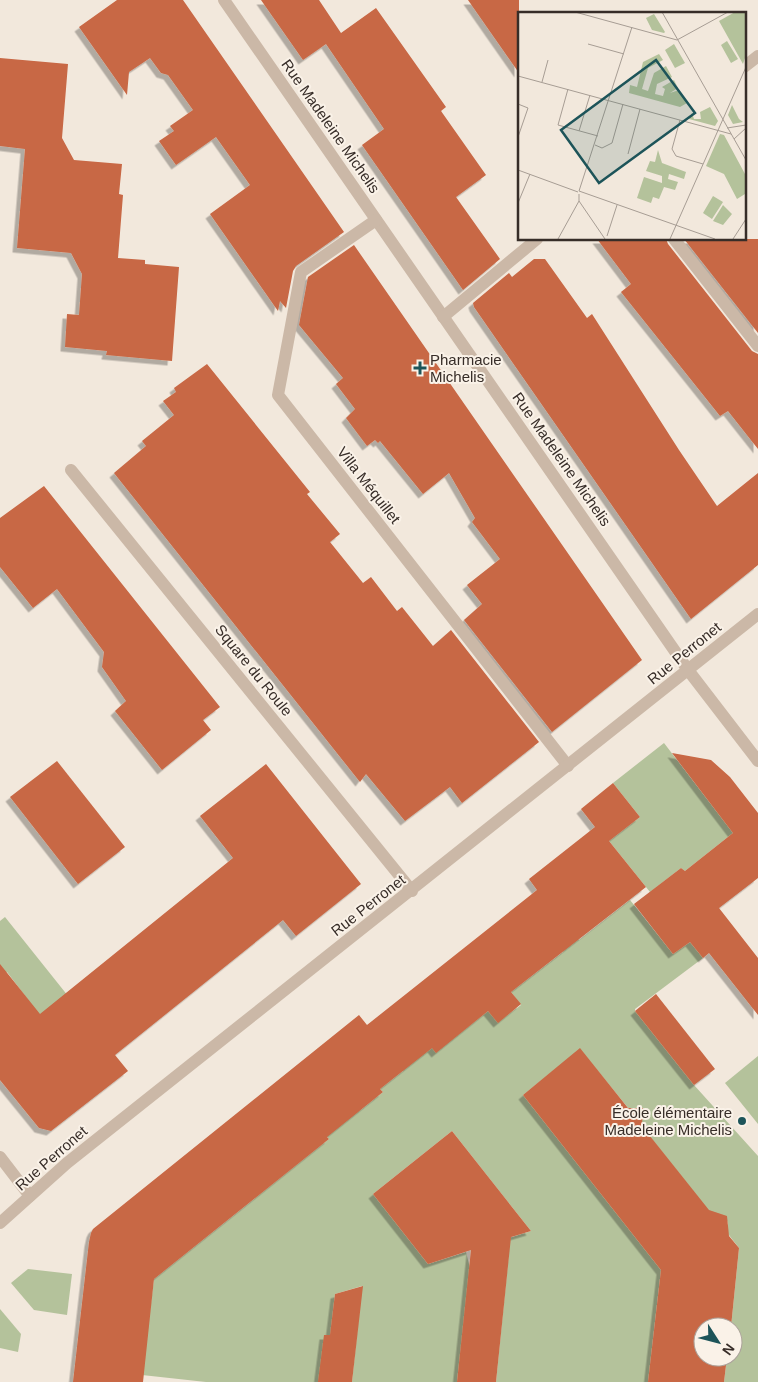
<svg xmlns="http://www.w3.org/2000/svg" width="758" height="1382" font-family="Arial,sans-serif">
<defs>
<filter id="shadow"><feDropShadow dx="-4.5" dy="4.5" stdDeviation="0" flood-color="#0004"/></filter>
</defs>
<rect width="100%" height="100%" fill="#f2e8dc"/>
<!-- green -->
<g fill="#b4c29b">
<path d="M664,743L733,833L685,871L681,868L650,892L609,841L640,817L613,783Z"/>
<path d="M630,900L673,954L690,942L703,958L635,1009V1011L694,1085L758,1156V1382H724L727,1357H733V1327H731L739,1248L725,1230L728,1224L726,1217L720,1214L713,1216L640,1124L643,1118L641,1112L636,1108L629,1109L580,1049L523,1095L661,1270L648,1382H496L509,1253V1238L531,1231L452,1131L373,1194L428,1264L466,1252L470,1268L457,1382H352L362,1286L335,1294L325,1382H206L142,1375L154,1279L329,1139L324,1133L362,1109L383,1092L380,1089L403,1071L395,1060L423,1037L436,1052L488,1011L498,1022L521,1005L511,992L563,952L565,925L579,940Z"/>
<path d="M5,917L92,1026L66,1055L35,1009L7,972L0,977V921Z"/>
<path d="M758,1056V1124L725,1083Z"/>
<path d="M28,1269L72,1274L67,1315L34,1310L11,1283Z"/>
<path d="M0,1309L21,1334L18,1352L0,1348Z"/>
</g>
<!-- building -->
<g fill="#c86744" filter="url(#shadow)">
<path d="M117,0H183L344,232L296,266L293,271L286,308L280,301L278,311L210,214L250,185L216,137L176,165L159,141L174,131L170,126L193,110L168,75L161,73L150,58L129,72L127,95L79,27Z"/>
<path d="M261,0H319L341,33L376,8L446,107L441,111L486,175L456,197L500,259L463,290L362,145L384,129L326,44L303,60Z"/>
<path d="M468,0H519V73Z"/>
<path d="M0,58L68,64L62,138L74,160L122,164L119,194L123,195L118,258L145,260V264L179,267L172,361L106,355L107,351L65,347L67,314L79,315L82,274L71,253L17,248L25,149L0,146Z"/>
<path d="M597,239H666L668,244L752,351L758,354V449L728,411L720,416L621,292L631,284Z"/>
<path d="M684,239H758V333Z"/>
<path d="M354,245L642,660L552,732L464,620L482,604L467,585L500,559L472,522L475,518L449,473L423,494L380,441L378,443L375,440L367,446L346,418L355,409L336,384L343,378L299,325L308,277Z"/>
<path d="M534,259H545L587,318L592,314L679,450L717,506L758,473V565L691,619L474,307L473,303L509,273L512,277Z"/>
<path d="M207,364L310,492L307,494L340,534L330,542L363,583L371,577L397,611L402,607L433,646L451,630L539,742L462,803L450,787L405,821L366,774L360,782L114,473L146,446L142,441L174,415L163,401L176,392L174,388Z"/>
<path d="M44,486L220,707L203,720L211,730L162,770L115,711L126,701L102,667L104,652L57,589L33,608L0,567V518Z"/>
<path d="M672,753L711,760L730,777L758,813V878L719,908L758,958V1015L709,953L703,958L690,942L673,954L634,904L681,868L685,871L733,833Z"/>
<path d="M57,761L125,847L78,884L10,797Z"/>
<path d="M266,764L361,884L296,936L283,920L115,1055L128,1071L51,1131L39,1128L0,1080V964L40,1014L233,858L200,816Z"/>
<path d="M613,783L640,817L609,841L646,887L511,992L521,1004L498,1023L488,1011L436,1053L432,1048L380,1089L383,1092L327,1137L329,1139L154,1279L143,1382H73L89,1242L91,1233L93,1229L359,1015L367,1025L537,890L529,879L595,827L581,809Z"/>
<path d="M656,994L715,1069L694,1085L635,1011Z"/>
<path d="M580,1048L628,1108H643L642,1126L709,1210L727,1216L729,1236L739,1248L731,1327H703V1357H727L724,1382H648L661,1270L523,1095Z"/>
<path d="M452,1131L531,1231L511,1237L496,1382H457L471,1250L428,1264L373,1194Z"/>
<path d="M363,1286L352,1382H318L324,1335H330L335,1294Z"/>
</g>
<g fill="none" stroke-linecap="round" stroke-linejoin="round">
<!-- minor -->
<g stroke="#cbb8a7" stroke-width="12">
<path d="M224,0L688,670L758,761"/>
<path d="M744,67L758,56"/>
<path d="M376,220L301,272L278,395L568,766"/>
<path d="M674,239L758,346"/>
<path d="M443,317L537,239"/>
<path d="M71,470L412,891"/>
<path d="M0,1157L30,1196"/>
<path d="M0,1223L67,1163L758,614"/>
</g>
</g>
<!-- markers -->
<g fill="#1d5459" stroke="#faf2e8" stroke-width="2">
<path d="M417.5 360.5h5v5h5v5h-5v5h-5v-5h-5v-5h5z"/>
<circle cx="742" cy="1121" r="5"/>
</g>
<g text-anchor="middle" dominant-baseline="central" stroke-width="4" stroke-linejoin="round" paint-order="stroke">
<!-- street labels -->
<g font-size="15" fill="#372d28" stroke="#faf2e8">
<text transform="translate(331 126) rotate(55)">Rue Madeleine Michelis</text>
<text transform="translate(562 459) rotate(55)">Rue Madeleine Michelis</text>
<text transform="translate(369 485) rotate(52)">Villa Méquillet</text>
<text transform="translate(684 653) rotate(-39)">Rue Perronet</text>
<text transform="translate(254 670) rotate(51)">Square du Roule</text>
<text transform="translate(368 905) rotate(-38)">Rue Perronet</text>
<text transform="translate(51 1158) rotate(-41)">Rue Perronet</text>
</g>
<!-- poi labels -->
<g font-size="15" fill="#372d28" stroke="#faf2e8" text-anchor="start">
<text x="430" y="359">Pharmacie<tspan x="430" dy="17">Michelis</tspan></text>
<text x="732" y="1112" text-anchor="end">École élémentaire<tspan x="732" dy="17">Madeleine Michelis</tspan></text>
</g>
</g>
<!-- overview -->
<g transform="translate(518 12)">
<rect width="228" height="228" fill="#f2e8dc"/>
<path d="M217,0H227V46L225,52L201,9ZM136,2L147,20L146,21L134,18L128,6ZM209,29L220,47L213,51L203,33ZM156,32L167,51L157,56L147,38ZM141,42L145,48L130,56L124,77L130,79L136,61L148,54L154,65L139,72L137,82L145,84L147,77L144,75L156,68L160,76L152,81L161,78L169,91L162,95L111,81L112,73L119,75L125,50ZM214,93L221,107L225,110L215,112L210,103ZM192,95L200,109L197,114L171,107L174,101L176,107H183L182,100ZM202,122L206,123L227,162V182L219,187L206,162L188,154ZM140,138L144,151L168,160L166,167L151,162L150,167L160,170L157,178L146,175L141,187L135,185L133,191L119,186L126,165L144,171V164L128,159L132,149L137,150ZM195,184L205,190L194,207L185,201ZM205,193L214,202L205,213L195,209Z" fill="#b4c29b"/>
<path fill="none" stroke="#a79d94" stroke-width="1" d="M57,0L159,28M144,0L228,148M159,28L210,0M70,32L106,42M0,64L213,122M24,70L30,48M50,77L40,113L80,124M0,92L10,96L0,125M162,108L154,137L158,144L185,152M209,116L228,113M61,119L72,83M216,127L228,116M77,133L84,136L94,131L105,92M110,142L122,97M0,158L60,180M61,179L114,15M61,179L197,227M61,189L87,227M0,191L12,162M89,224L99,193M40,227L61,189V182M152,227L228,55M215,227L228,207"/>
<path fill="#1d5459" fill-opacity="0.15" stroke="#1d5459" stroke-width="2.5" d="M138,48L177,101L81,171L43,118Z"/>
<rect width="228" height="228" fill="none" stroke="#372d28" stroke-width="2.5"/>
</g>
<!-- north arrow -->
<g transform="translate(718 1342) rotate(126)"><circle r="24" fill="#faf2e8" stroke="#aca39b"/>
<path d="M0-4L9 19L0 12L-9 19Z" fill="#1d5459"/>
<text y="-8" font-size="14" font-weight="bold" text-anchor="middle" fill="#372d28">N</text>
</g>
</svg>
